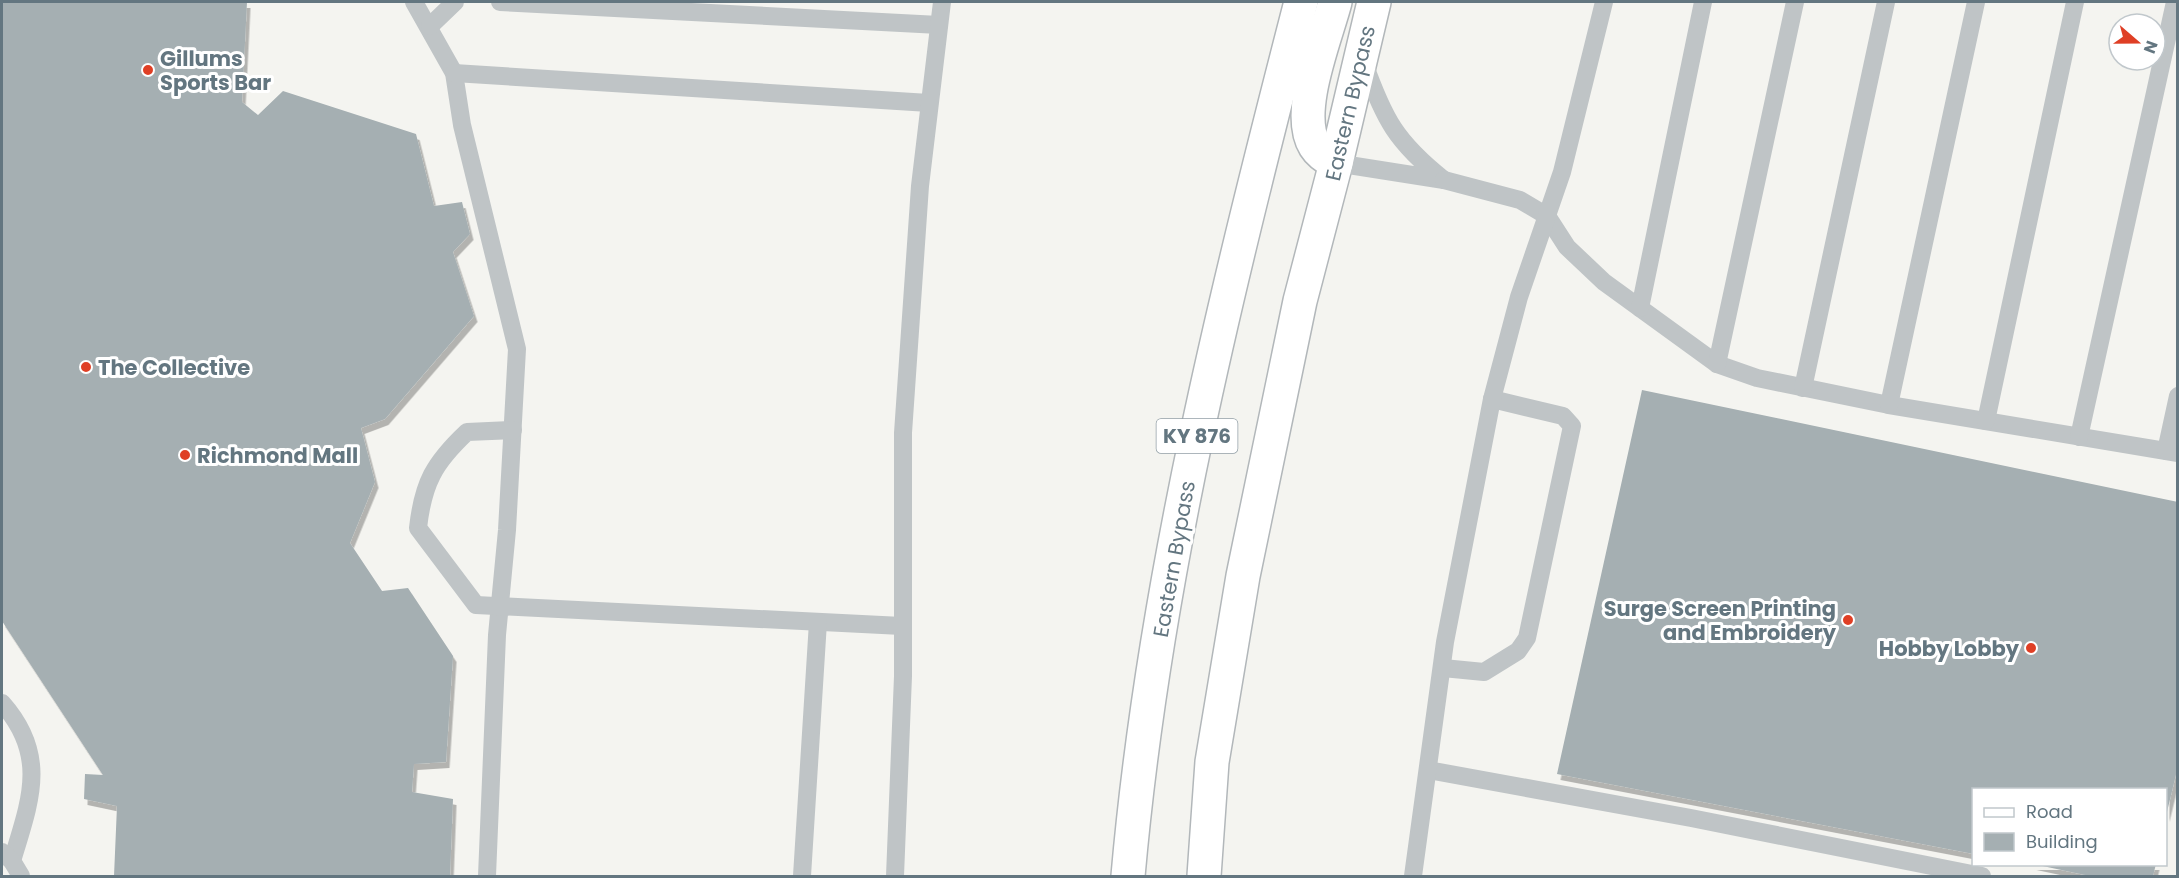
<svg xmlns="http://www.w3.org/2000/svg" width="2179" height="878" font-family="Poppins,sans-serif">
<defs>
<filter id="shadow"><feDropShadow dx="3.5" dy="6" stdDeviation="0" flood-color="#0004"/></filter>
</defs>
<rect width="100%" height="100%" fill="#f4f4f0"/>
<!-- building -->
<g fill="#a5afb2" filter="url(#shadow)">
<path d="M2,2H247L242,102L258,115L283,91L416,134L434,206L462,202L470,234L453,252L474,316L385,419L361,428L375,482L350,543L382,591L408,588L453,656L446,762L414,764L412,792L453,799L450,876H114L117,806L84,799L85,774L103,775L2,621Z"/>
<path d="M1642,390L2178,502V766L2166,816V790H1974V854L1557,774Z"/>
<path d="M2033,864H2156L2153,876H2090Z"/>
</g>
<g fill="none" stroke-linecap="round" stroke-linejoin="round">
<defs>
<g id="primary">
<path d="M1335,2C1326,37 1294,113 1315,146C1320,154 1328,159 1336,163"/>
<path d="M1128,876C1154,580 1227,289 1301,2"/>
<path d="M1204,876L1212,762L1243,576L1300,301L1336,163L1374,2"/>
</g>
</defs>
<!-- primary casing -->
<use href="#primary" stroke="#b2b7ba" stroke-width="36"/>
<!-- service -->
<g stroke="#bfc4c6" stroke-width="18">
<path d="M414,2L454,73L462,125L517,349L507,530L497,635L487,876"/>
<path d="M500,2L939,25"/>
<path d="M430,26L455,2"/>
<path d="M454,73L929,103"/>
<path d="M1336,163L1444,180C1396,142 1384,119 1364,63"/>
<path d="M1444,180L1520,200L1547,216L1567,247L1604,282L1717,364L1757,378L1889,405L2178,453"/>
<path d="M1640,308L1703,2"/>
<path d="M1717,364L1795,2"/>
<path d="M1803,388L1886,2"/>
<path d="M1889,405L1976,2"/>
<path d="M1986,421L2075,2"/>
<path d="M513,430L467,432C434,463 423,483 418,528L476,605L902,626"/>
<path d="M2079,437L2175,2"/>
<path d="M2166,451L2178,396"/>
<path d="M1443,668L1484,672L1518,651L1527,638L1572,426L1563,416L1492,399"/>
<path d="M2,703C49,756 30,801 12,861"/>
<path d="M1428,770L1691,818L1982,876"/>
<path d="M2,852L12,861L21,876"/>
<path d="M802,876L818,622"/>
<path d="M895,876L903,676V433L920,186L942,2"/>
<path d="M1413,876L1445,642L1492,399L1519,297L1562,172L1604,2"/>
</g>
<!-- primary -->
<use href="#primary" stroke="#fff" stroke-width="33"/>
</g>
<!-- markers -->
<g fill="#df3f25" stroke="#fff" stroke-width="2">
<circle cx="148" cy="70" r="6"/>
<circle cx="86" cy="367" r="6"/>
<circle cx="185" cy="455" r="6"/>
<circle cx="1848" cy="620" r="6"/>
<circle cx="2031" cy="648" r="6"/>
</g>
<g text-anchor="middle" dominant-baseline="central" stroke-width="6" stroke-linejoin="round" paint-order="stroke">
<!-- shield labels -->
<rect fill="#fff" stroke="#929fa6" stroke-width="1.5" x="1156.5" y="419" width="81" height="34" rx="4.5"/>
<g font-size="20" font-weight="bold" fill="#637680">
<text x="1197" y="436">KY 876</text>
</g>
<!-- poi labels -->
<g font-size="21" font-weight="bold" fill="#637680" stroke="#fff" text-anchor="start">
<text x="160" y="58">Gillums<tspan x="160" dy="24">Sports Bar</tspan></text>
<text x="98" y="367">The Collective</text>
<text x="197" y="455">Richmond Mall</text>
<text x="1836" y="608" text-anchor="end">Surge Screen Printing<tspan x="1836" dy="24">and Embroidery</tspan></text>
<text x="2019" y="648" text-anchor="end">Hobby Lobby</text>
</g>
<!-- street labels -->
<g font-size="21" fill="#637680" stroke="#fff">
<text transform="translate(1350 103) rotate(-77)">Eastern Bypass</text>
<text transform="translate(1174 559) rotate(-80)">Eastern Bypass</text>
</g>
</g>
<!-- border -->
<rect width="2179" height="878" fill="none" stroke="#637680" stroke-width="6"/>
<!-- legend -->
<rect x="1972" y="788" width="195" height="78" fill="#ffffff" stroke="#c1c8cc" stroke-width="1.5"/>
<rect x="1984" y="808" width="30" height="9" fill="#ffffff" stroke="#c1c8cc" stroke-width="1.5"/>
<text x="2026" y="818" font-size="18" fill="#637680">Road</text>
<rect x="1984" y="833" width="30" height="18" fill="#a5afb2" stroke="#c1c8cc" stroke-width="1.5"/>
<text x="2026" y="848" font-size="18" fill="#637680">Building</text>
<!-- north arrow -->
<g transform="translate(2137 42) rotate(110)"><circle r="28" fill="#ffffff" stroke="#c1c8cc" stroke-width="1.5"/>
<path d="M0-4.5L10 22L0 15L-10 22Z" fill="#df3f25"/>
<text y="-9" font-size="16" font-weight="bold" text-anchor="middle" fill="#637680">N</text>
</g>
</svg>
